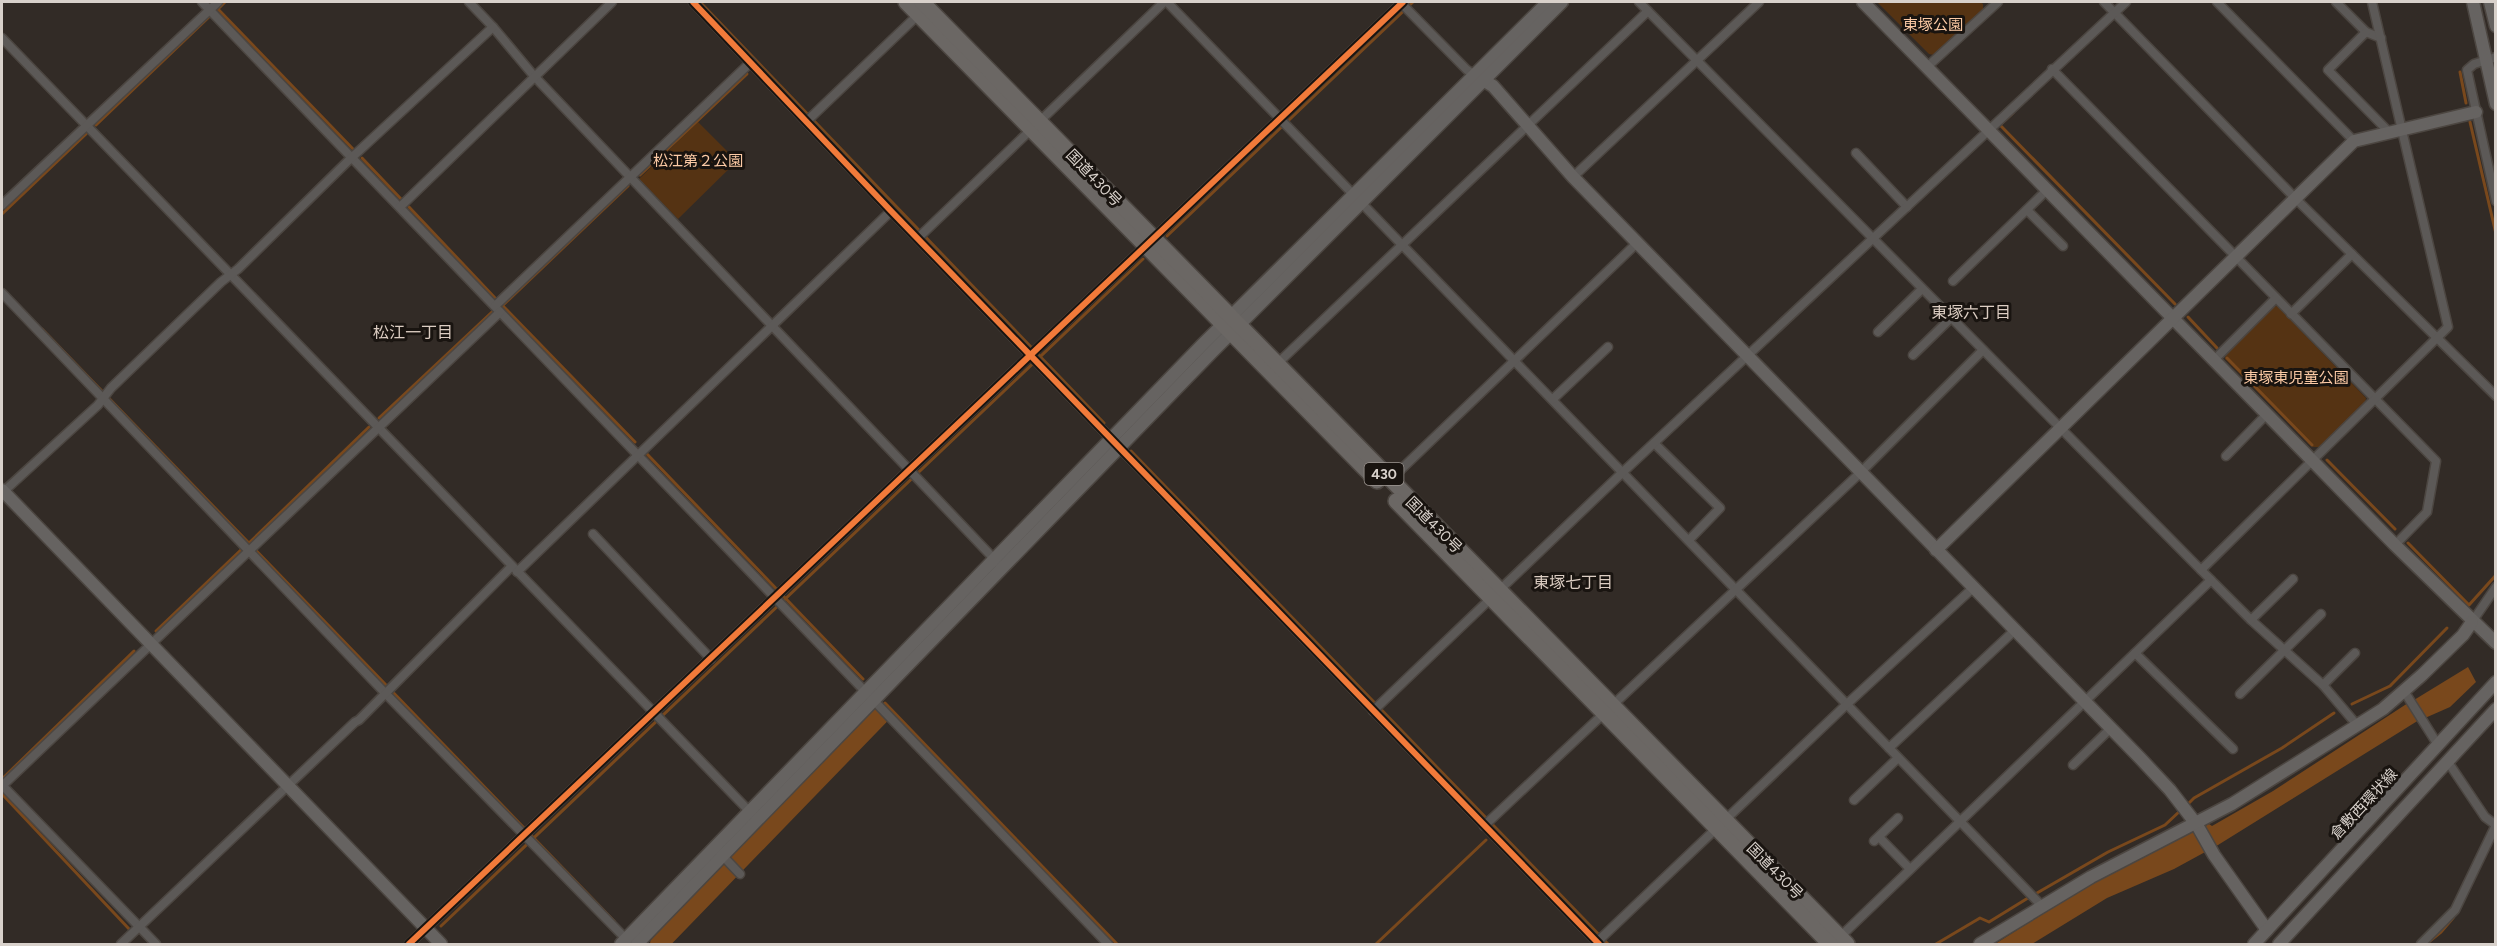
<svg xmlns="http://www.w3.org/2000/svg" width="2497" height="946" font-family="Figtree,'Noto Sans JP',sans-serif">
<rect width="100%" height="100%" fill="#322b26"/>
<!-- green -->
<g fill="#553313">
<path d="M1877,2H1980L1983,4V11L1934,55L1929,54Z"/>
<path d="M698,122L737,161L678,219L639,179Z"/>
<path d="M2277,306L2366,398L2365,403L2319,447H2313L2225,359L2226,352L2272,307Z"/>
</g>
<!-- water -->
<g fill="#79481c">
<path d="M2468,667L2476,682L2450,707L2425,718L2414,700Z"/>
<path d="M2408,703L2419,720L2218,845L2174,869L2107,898L2032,944H1995L2090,884L2209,824L2212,826L2273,791Z"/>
</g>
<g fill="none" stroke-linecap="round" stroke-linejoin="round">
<!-- stream -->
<g stroke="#79481c" stroke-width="3">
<path d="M700,2L1104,423"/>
<path d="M216,7L353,149"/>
<path d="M218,9L225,2"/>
<path d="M2460,72L2466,103"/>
<path d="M2013,113L2000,125L2175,304"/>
<path d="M2470,122L2496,234"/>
<path d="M96,125L210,16"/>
<path d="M362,158L401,199"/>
<path d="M640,175L747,74"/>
<path d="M409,207L496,299"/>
<path d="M2,214L86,134"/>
<path d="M1167,236L1413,2"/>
<path d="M501,304L635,442"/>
<path d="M501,307L628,186"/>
<path d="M2188,317L2217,348"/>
<path d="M42,329L614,921"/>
<path d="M2227,358L2312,445"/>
<path d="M379,418L492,312"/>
<path d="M1131,451L1608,944"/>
<path d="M647,454L863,679"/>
<path d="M2327,460L2395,529"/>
<path d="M249,543L369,427"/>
<path d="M2408,543L2469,605L2496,575"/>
<path d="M156,631L244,547"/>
<path d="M885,703L1117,944"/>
<path d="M2352,704L2390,686L2447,628"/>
<path d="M2,779L134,651"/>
<path d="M2,794L130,930"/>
<path d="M2186,806L2194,798L2282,748L2334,713"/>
<path d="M2037,893L2108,852L2165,825L2181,810"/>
<path d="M441,926L1143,259"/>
<path d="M1376,944L1486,840"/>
<path d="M1936,944L1980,918L1989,922L2028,898"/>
<path d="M2426,944L2441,932L2453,918"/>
</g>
<!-- river -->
<path stroke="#79481c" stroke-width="18" d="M659,944L880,716"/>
<defs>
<g id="street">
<path d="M202,2L1108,944"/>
<path d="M469,2L493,27L534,76L998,563"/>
<path d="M693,2L891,211L1599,944"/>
<path d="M1167,2L2042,906"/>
<path d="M1400,2L1467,70L1475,75"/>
<path d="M1639,2L2201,570L2251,620L2323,685L2357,725"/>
<path d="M2104,2L2296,199L2496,396"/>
<path d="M2217,2L2354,141"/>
<path d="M2336,2L2366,32L2381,38"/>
<path d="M2366,32L2328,70L2389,132"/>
<path d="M2,38L752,814"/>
<path d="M2496,57L2474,64L2467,70L2496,201"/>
<path d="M1927,67L1998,2"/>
<path d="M2052,69L2436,461L2427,512L2395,545"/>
<path d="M807,121L920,13"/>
<path d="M1856,153L1907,207"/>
<path d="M1573,177L1759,2"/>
<path d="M2,205L218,2"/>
<path d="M400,207L612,2"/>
<path d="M2027,210L2063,246"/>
<path d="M918,238L1164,2"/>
<path d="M1953,281L2047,190"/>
<path d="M2,293L386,694L631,944"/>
<path d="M495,306L751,62"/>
<path d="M2291,314L2352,254"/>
<path d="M1878,332L1922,289"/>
<path d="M1913,355L1951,318"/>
<path d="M2214,360L2276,298"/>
<path d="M1278,363L1648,11"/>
<path d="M1553,399L1608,347"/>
<path d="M1654,443L1720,508L1689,540"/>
<path d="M2226,456L2267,414"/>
<path d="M1390,480L1637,243"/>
<path d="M2,493L98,405L111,388L221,282L238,269L348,161L493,27"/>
<path d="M593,534L711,659"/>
<path d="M2201,570L2448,327L2372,2"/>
<path d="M517,572L891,211"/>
<path d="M2251,620L2293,579"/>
<path d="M2472,622L2496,587"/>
<path d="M2135,653L2233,749"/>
<path d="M2323,685L2355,653"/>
<path d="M2404,691L2438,745"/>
<path d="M2240,694L2321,614"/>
<path d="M1373,711L1624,471L2126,2"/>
<path d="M1889,748L2015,630"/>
<path d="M2448,762L2485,817L2496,825"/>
<path d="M2073,765L2111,728"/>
<path d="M2,785L156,944"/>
<path d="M2,786L500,312"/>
<path d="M1854,800L1898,758"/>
<path d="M1484,826L1860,473L1983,350"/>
<path d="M1879,837L1910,869"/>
<path d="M1874,841L1898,818"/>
<path d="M719,852L740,874"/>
<path d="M1840,937L2211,580"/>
<path d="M1597,942L1847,704L1974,587"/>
<path d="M121,944L355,722L359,720L512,566"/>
<path d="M409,944L1403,2"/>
<path d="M2421,944L2455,910L2496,825"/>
</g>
<g id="secondary">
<path d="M1863,2L2395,545L2496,643"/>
<path d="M2473,2L2496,104"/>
<path d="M2490,2L2496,26"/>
<path d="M1478,77L1493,86L1573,177L2140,758L2170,790L2197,825L2214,855L2267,930"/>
<path d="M2,490L441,944"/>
<path d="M1936,550L2354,141L2476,112"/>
<path d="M621,944L1203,344L1548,2"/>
<path d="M637,944L1212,352L1562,2"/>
<path d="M1980,944L2091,877L2232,804L2383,709L2422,675L2463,635L2472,622"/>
<path d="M2254,944L2496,682"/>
<path d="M2279,944L2496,709"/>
</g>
<g id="highway">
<path d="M906,2L1377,481"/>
<path d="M922,2L1847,944"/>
<path d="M1396,501L1830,944"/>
</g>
</defs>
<!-- street casing -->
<use href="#street" stroke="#4c4641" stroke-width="11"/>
<!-- secondary casing -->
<use href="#secondary" stroke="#4c4641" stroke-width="15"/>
<!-- highway casing -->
<use href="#highway" stroke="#4c4641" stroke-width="18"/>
<!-- street -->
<use href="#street" stroke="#5c5957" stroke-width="8"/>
<!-- secondary -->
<use href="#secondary" stroke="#666361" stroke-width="12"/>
<!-- highway -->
<use href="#highway" stroke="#6b6764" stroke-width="15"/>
<defs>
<g id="cycleway">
<path d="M693,2L891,211L1599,944"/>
<path d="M409,944L1403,2"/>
</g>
</defs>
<!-- cycleway casing -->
<use href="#cycleway" stroke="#191410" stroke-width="10"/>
<!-- cycleway -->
<use href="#cycleway" stroke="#f17a3a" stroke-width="6"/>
</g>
<g text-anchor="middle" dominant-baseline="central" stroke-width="6" stroke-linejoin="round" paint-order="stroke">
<!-- shield labels -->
<rect fill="#191410" stroke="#9f9893" stroke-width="1.5" x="1364.5" y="463" width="39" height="22" rx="4.5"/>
<g font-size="14" font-weight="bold" fill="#d8d1cb">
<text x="1384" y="474">430</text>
</g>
<!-- park labels -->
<g font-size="15" fill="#fccaa5" stroke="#191410">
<text x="1933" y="25">東塚公園</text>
<text x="698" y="161">松江第２公園</text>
<text x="2296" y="378">東塚東児童公園</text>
</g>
<!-- street labels -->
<g font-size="15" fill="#d8d1cb" stroke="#191410">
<text transform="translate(1094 178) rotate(46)">国道430号</text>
<text transform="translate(1434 525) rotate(45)">国道430号</text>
<text transform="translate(2364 804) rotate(-47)">倉敷西環状線</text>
<text transform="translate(1775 871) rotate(45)">国道430号</text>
</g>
<!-- neighbourhood labels -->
<g font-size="16" fill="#dccdc2" stroke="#191410">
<text x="1971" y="312">東塚六丁目</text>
<text x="413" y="332">松江一丁目</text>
<text x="1573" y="582">東塚七丁目</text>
</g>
</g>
<!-- border -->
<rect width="2497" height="946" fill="none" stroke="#d8d1cb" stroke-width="6"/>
</svg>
